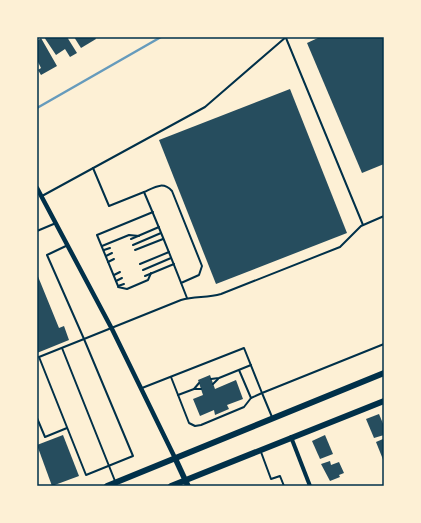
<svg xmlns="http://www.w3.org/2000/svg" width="421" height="523" font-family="Literata,serif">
<rect width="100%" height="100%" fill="#fdf0d5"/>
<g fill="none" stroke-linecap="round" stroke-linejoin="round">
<!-- stream -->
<path stroke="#669bbc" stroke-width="2.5" d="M37,108L161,37"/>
</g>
<!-- building -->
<g fill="#264d5e">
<path d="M44,37H67L77,53L70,57L65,49L56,55Z"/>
<path d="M74,37H95L96,39L81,48Z"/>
<path d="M320,37H384V164L362,173L307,43Z"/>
<path d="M41,38L57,66L41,75L38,70L41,68L37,60V41Z"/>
<path d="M290,89L347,233L216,284L159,140Z"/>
<path d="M37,274L59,328L64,326L69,340L37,353Z"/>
<path d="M210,375L215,389L236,380L243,399L227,405L229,409L215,415L214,410L200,416L193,399L203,395L198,380Z"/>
<path d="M379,414L384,426V435L374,438L366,419Z"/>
<path d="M63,435L79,476L52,486L37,445Z"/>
<path d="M325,435L333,454L320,459L312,441Z"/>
<path d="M383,439L384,442V462L376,442Z"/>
<path d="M330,461L331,465L339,462L344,473L339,475L340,477L330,481L321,464Z"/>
</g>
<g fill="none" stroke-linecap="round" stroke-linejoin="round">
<!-- service -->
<g stroke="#003049" stroke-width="2">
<path d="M286,38L363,225"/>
<path d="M93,168L109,206L144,192"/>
<path d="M42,196L205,107L286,37"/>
<path d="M37,231L56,223"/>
<path d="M131,239L159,227"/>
<path d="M68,245L47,255L84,339L39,357L86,475L133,456L84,339L181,300C195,296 207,298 221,294L340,247L361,226L384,216"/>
<path d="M133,245L161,233"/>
<path d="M102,246L129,235L139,236"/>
<path d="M104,250L110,248"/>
<path d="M135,250L163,239"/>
<path d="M106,256L112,253"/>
<path d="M108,262L114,259"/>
<path d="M140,264L169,252"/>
<path d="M143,270L171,258"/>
<path d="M114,275L120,272"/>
<path d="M145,276L174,264"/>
<path d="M116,281L122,278"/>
<path d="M181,283L199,275L202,266L172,191C163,181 155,187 144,192C159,227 173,262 187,298"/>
<path d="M124,284L118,286L97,235L153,212"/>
<path d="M118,287L127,289L148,280L151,273"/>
<path d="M62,348L115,481"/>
<path d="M171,377L189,423L195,426L201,425L244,407L251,398L239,370"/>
<path d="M211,379L219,378L251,365"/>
<path d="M213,384L218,379"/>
<path d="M142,388L244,348L262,393L251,398"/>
<path d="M194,389L199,383"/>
<path d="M178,395L194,389H201"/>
<path d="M272,417L262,393L384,344"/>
<path d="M37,418L45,437L67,428"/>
<path d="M261,452L271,479L280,476L284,486"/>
</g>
<!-- minor -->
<path stroke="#003049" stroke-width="4" d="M291,437L310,486"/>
<!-- tertiary -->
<path stroke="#003049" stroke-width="4.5" d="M37,188L112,329L175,458"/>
<!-- secondary -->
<path stroke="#003049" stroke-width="5.5" d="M175,458L188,486"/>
<!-- primary -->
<g stroke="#003049" stroke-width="6">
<path d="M107,486L384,373"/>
<path d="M171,486L384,401"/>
</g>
</g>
<!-- border -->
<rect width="421" height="523" fill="none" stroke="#fdf0d5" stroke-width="76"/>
<rect x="38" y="38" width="345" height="447" fill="none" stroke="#003049" stroke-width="1.5"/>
</svg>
